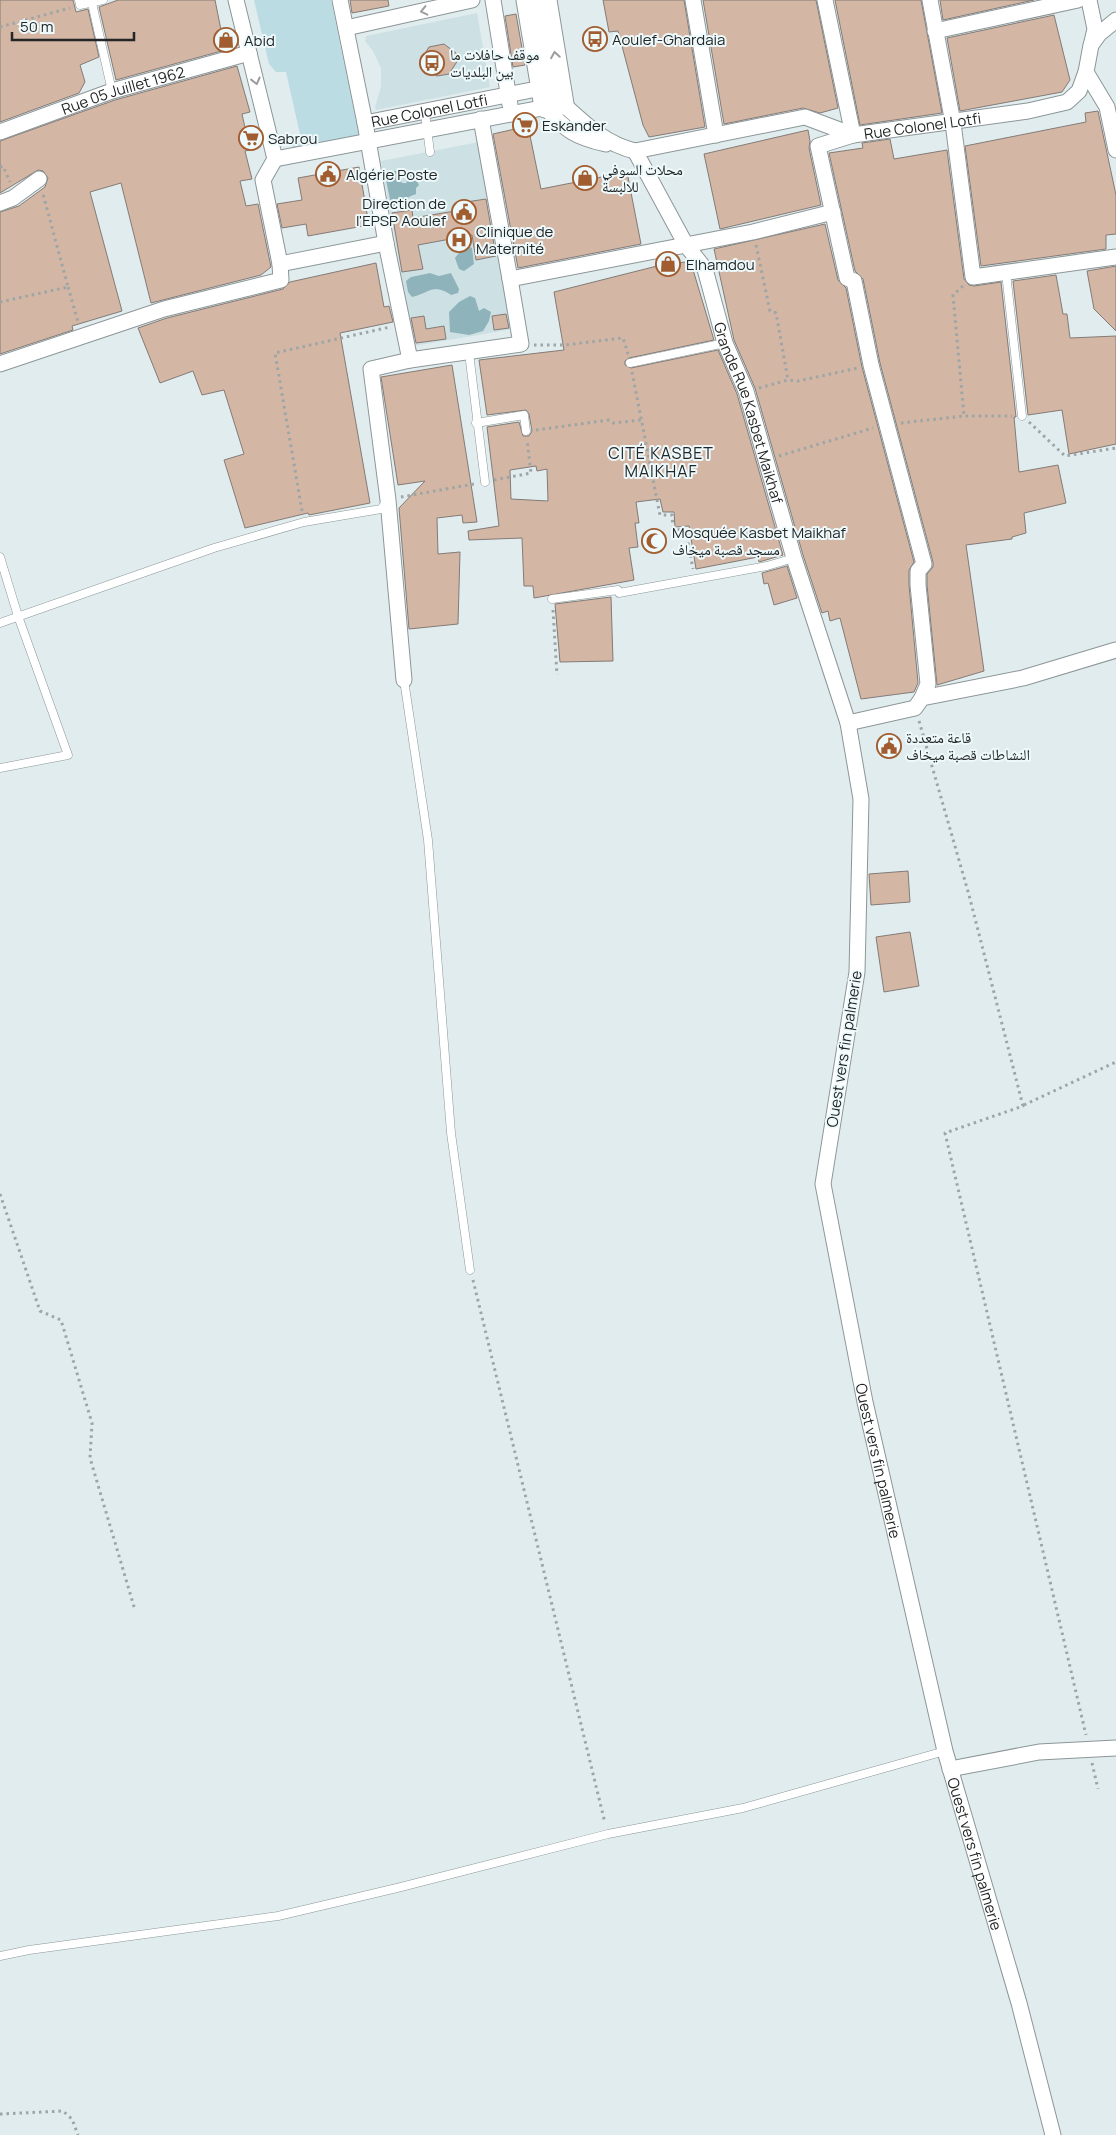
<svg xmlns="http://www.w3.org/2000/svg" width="1116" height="2135" font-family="Manrope,'Noto Naskh Arabic',sans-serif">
<rect width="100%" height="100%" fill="#e1ecee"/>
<!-- built -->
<g fill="#cde0e4" fill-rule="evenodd">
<path d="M477,13L490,87L376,110L375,107L381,87V68L373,51L365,41L366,36Z"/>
<path d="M479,142L513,329L414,346L381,161ZM392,171L399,176V180L402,183L408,181L414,196L409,197L400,205L385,175ZM487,198L498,256L477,260L472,235L418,245L423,268L403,272L392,213L412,210L413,218L467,209L466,202ZM430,273L439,276L451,274L455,283L451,295L442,289L426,290L420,295L411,277ZM424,316L426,329L444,326L446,339L415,343L412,318Z"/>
</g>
<!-- green -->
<path fill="#bbdce3" d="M254,0H331L359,136L298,148L293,147L289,143L291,136L300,134L286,72H276L269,64Z"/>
<!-- forest -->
<g fill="#8eb3ba">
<path d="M392,171H397L402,183H406L410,175H414L419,185L416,188V194L409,197L396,210H392L385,174Z"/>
<path d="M468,246L472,248L474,264L464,271L459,269L455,258L462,249Z"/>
<path d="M430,273L439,276L451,273L459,289L458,293L451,295C433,283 429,293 412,297L408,292L406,281L411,277Z"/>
<path d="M470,296L475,298L479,311L484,308L491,312L489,321L483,331L469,335L450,332L449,312L459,302Z"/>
</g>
<!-- building -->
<g fill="#d3b6a4" stroke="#837b77" fill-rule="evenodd">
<path d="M0,0H73L76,12L88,9L99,57L80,65L85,82L79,93L0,122Z"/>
<path d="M118,0H215L225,50L116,80L99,7Z"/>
<path d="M350,0H388L389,6L352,13Z"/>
<path d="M603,0H684L705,127L649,137L643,125L618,31L609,32Z"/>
<path d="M703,0H816L838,108L820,113L803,108L724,124Z"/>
<path d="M835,0H921L942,113L860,125Z"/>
<path d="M940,0H1034L943,20Z"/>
<path d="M516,14L525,65L513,67L505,16Z"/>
<path d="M1054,15L1070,80L1062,92L960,111L947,38Z"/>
<path d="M444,44L456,53L458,60L449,74L437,76L423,68L421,60L429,47Z"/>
<path d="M237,66L250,112L242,114L250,150L245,151L252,179L240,181L246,206L258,204L271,267L261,275L151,303L121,183L90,192L122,311L72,326L73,330L0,354V212L19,206L45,187L48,178L43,171L38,170L0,193V141L115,100Z"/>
<path d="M1098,111L1116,195V234L1106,235V249L981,266L965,146L1086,122L1085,113Z"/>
<path d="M528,126L541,189L627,172L641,244L518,268L493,134Z"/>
<path d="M808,130L810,141L809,148L821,205L720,229L704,154Z"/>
<path d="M890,139L894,159L947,150L964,279L969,285L974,286L1001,282L1016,417H1014L1019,472L1058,465L1066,503L1024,513L1026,533L1012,537V539L966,545L984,671L937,685L927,585V574L933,567V562L880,363L863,279L855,271L829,153L863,148L862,143Z"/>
<path d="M359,167L369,225L308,236L306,224L282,228L277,204L302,200L298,178Z"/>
<path d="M486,199L496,256L476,260L472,235L418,245L423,269L402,272L392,213L412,210L413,218L467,209L466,202Z"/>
<path d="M825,224L838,280L846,288L862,367L914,562L909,570V585L918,683L914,692L861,699L840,618L830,621L828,611L822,613L803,555L755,388L734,340L714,249Z"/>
<path d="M684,262L691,267L694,273L714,340L629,358L625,361V365L631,368L718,350L737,394L783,555L759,562L758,557L696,569L689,526L675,527L674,512H663L660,499L636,502L639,523H635L638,547L629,548L634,580L534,598L533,586H524L522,538L469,540L468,531L499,526L487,427L519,422L523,436H529L532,431L529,414L526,410L487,415L479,360L564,350L554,292L669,263L671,265ZM536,466L537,471L547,469L548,501L511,499L510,470Z"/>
<path d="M376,263L384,307L389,306L393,322L340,333L370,503L309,515L308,513L245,528L224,460L244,454L224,390L202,395L193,371L160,383L138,328L167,318L283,289L290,282Z"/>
<path d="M1116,266V331L1094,309L1087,271Z"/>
<path d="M1056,275L1063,314H1067L1070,338L1116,336V444L1069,454L1062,410L1028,415L1013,281Z"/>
<path d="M506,314L509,328L494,330L492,316Z"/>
<path d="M424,316L426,329L444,326L446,339L416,343L411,318Z"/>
<path d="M452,365L477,522L463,523L462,515L437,518L438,554L460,552L458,624L409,629L399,508L425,481L398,485L381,377Z"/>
<path d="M787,566L797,598L774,605L768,583L764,584L762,573Z"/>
<path d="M611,597L613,661L560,662L555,604Z"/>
<path d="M908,871L910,902L871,905L869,874Z"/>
<path d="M910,932L919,986L884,992L876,937Z"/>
</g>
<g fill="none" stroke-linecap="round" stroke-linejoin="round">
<defs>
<g id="lane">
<path d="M79,0L80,5L103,0"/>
<path d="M92,3L112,91"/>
<path d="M425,113L430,152"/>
<path d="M1006,273L1022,416"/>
<path d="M469,353L485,482"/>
<path d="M630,363L725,343"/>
<path d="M476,423L524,415L526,431"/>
<path d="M0,557L18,616L68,755L0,768"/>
<path d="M552,599L618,590L619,593L767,566L794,558"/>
<path d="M0,623L214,548L304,522L381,509L387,501"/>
<path d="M404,680L428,840L451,1133L470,1270"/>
<path d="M0,1956L29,1950L278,1916L397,1888L608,1834L743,1808L945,1751"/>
</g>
<g id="street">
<path d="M236,0L275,159"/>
<path id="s1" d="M340,0L365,123L552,86"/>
<path d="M493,0L510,105"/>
<path d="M693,0L716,135"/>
<path d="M825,0L853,135L818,146L847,278L854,281L871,365L924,564L918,571V585L928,684L922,698"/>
<path d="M930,0L953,123L973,277L1116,257"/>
<path d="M1089,0L1095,29L1092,42"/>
<path d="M346,28L472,0"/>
<path d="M935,31L1078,0"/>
<path d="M1086,72L1107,107L1116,150"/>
<path d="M545,107C565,130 575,137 606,144"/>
<path d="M481,119L510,279"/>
<path d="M365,123L386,243L410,360L371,369L388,500L404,680"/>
<path id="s2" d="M0,132L112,91L249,53"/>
<path id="s3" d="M635,151L686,245L705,269L725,343L746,391L794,558L848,723L861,799L857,972L823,1184L865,1402L945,1751L1019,2003L1053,2135"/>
<path id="s4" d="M275,159L563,104C585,124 605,144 635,151L805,117L853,135L1028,111L1067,102L1079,91L1086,72L1091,45L1099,34L1116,20"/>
<path d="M275,159L263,180L280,264L386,243"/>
<path d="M0,203L13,198L39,179"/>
<path d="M410,360L521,344L510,279L753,232L833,212"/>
<path d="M0,364L164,309L281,280L280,264"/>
<path d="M848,723L915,708L922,698L1023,678L1116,650"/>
<path d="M950,1769L1039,1752L1116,1748"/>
</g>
<g id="secondary">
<path d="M527,0L545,107"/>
<path d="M546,0L563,104"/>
</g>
</defs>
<!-- lane casing -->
<use href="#lane" stroke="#8c9698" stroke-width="9"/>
<!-- street casing -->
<use href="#street" stroke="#8c9698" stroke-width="17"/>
<!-- secondary casing -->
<use href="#secondary" stroke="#8c9698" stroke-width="23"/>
<!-- path -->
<g stroke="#9da5a6" stroke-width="3" stroke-dasharray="2.5 4" stroke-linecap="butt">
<path d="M0,27L70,8"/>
<path d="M0,167L3,166L10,182"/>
<path d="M756,245L770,311L776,313L788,380"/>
<path d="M963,286L953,295L964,416"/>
<path d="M68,287L78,322"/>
<path d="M0,302L68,287L43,194"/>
<path d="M534,345H564L623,338L628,354"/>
<path d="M632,372L660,515H672L673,528L686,532L693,569"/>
<path d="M759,388L788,380L798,381L858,368"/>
<path d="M1029,422L1065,456L1116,448"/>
<path d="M901,423L964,416H1012"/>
<path d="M536,430L609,420L613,423L641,420"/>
<path d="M779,456L873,428"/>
<path d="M494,480L531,473L527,440"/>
<path d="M401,497L474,484"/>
<path d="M302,511L275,353L390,327"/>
<path d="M553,610L557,675"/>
<path d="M919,721L969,895L1023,1106L945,1133L1086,1735"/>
<path d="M1024,1105L1116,1062"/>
<path d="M0,1194L40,1311L61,1320L92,1423L90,1458L135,1610"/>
<path d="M473,1280L605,1823"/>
<path d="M1092,1763L1098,1789"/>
<path d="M0,2114L63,2111L72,2119L78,2135"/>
</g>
<!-- lane -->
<use href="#lane" stroke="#fff" stroke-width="8"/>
<!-- street -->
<use href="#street" stroke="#fff" stroke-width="15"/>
<!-- secondary -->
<use href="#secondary" stroke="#fff" stroke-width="21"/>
</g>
<!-- one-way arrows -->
<defs><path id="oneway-chevron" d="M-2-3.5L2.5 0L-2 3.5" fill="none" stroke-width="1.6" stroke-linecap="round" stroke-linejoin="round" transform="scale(1.25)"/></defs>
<g stroke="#9c9d9d">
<use href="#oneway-chevron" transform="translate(424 11) rotate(167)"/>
<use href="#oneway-chevron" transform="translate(555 55) rotate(-99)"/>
<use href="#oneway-chevron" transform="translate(256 81) rotate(76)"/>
</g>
<!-- icons -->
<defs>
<symbol id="bus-ring" viewBox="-11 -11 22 22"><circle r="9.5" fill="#eef9fb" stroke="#a15d2f" stroke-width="1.5"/><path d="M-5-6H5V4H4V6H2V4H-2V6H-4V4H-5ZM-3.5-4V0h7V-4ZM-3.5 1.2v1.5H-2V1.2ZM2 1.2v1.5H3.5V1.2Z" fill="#a15d2f"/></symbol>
<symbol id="shop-ring" viewBox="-11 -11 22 22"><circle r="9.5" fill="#eef9fb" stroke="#a15d2f" stroke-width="1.5"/><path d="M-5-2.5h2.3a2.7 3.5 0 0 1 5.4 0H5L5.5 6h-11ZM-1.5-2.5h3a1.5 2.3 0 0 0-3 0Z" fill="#a15d2f"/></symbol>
<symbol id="supermarket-ring" viewBox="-11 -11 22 22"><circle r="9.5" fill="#eef9fb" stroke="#a15d2f" stroke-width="1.5"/><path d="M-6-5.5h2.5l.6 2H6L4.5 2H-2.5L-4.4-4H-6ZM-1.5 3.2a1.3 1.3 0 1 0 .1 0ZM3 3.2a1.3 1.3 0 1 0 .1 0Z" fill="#a15d2f"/></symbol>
<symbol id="civic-ring" viewBox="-11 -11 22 22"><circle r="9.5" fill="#eef9fb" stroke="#a15d2f" stroke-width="1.5"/><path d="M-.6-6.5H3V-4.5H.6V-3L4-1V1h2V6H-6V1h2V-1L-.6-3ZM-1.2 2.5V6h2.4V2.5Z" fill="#a15d2f"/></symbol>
<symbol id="hospital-ring" viewBox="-11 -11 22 22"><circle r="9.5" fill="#eef9fb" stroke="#a15d2f" stroke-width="1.5"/><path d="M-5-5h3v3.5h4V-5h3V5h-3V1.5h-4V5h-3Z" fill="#a15d2f"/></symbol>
<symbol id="mosque-ring" viewBox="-11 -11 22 22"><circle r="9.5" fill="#eef9fb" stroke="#a15d2f" stroke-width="1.5"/><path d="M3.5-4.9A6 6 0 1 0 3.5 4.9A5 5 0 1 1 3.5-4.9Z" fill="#a15d2f"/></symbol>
</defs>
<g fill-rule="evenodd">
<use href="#bus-ring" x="581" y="25" width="28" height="28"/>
<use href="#shop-ring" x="212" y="26" width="28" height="28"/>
<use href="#bus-ring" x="418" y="49" width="28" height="28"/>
<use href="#supermarket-ring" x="511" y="111" width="28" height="28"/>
<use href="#supermarket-ring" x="237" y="124" width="28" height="28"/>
<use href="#civic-ring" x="314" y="160" width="28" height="28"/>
<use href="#shop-ring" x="571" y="164" width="28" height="28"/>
<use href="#civic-ring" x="450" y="198" width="28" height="28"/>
<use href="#hospital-ring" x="445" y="226" width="28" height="28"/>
<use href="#shop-ring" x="654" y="250" width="28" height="28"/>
<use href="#mosque-ring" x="640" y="527" width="28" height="28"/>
<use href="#civic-ring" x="875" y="732" width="28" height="28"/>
</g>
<g text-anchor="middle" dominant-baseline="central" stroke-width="4" stroke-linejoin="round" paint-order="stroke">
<!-- poi labels -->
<g font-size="15" fill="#222626" stroke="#eef9fb" text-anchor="start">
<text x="612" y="39">Aoulef-Ghardaia</text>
<text x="244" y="40">Abid</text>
<text x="450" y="54">موقف حافلات ما<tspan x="450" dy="17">بين البلديات</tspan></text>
<text x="542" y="125">Eskander</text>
<text x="268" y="138">Sabrou</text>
<text x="602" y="169">محلات السوفي<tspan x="602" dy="17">للالبسة</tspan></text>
<text x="346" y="174">Algérie Poste</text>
<text x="446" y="203" text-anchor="end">Direction de<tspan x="446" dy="17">l'EPSP Aoulef</tspan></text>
<text x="476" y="231">Clinique de<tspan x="476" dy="17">Maternité</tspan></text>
<text x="686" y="264">Elhamdou</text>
<text x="672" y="532">Mosquée Kasbet Maikhaf<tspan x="672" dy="17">مسجد قصبة ميخاف</tspan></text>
<text x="906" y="737">قاعة متعددة<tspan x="906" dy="17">النشاطات قصبة ميخاف</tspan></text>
</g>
<!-- street labels -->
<g font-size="15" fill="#222626" stroke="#eef9fb">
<text stroke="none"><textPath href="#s2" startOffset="130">Rue 05 Juillet 1962</textPath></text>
<text stroke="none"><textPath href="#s1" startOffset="191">Rue Colonel Lotfi</textPath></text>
<text stroke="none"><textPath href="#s4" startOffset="675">Rue Colonel Lotfi</textPath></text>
<text stroke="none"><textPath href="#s3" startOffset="288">Grande Rue Kasbet Maikhaf</textPath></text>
<text transform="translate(844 1049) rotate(-81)">Ouest vers fin palmerie</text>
<text stroke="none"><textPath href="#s3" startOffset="1361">Ouest vers fin palmerie</textPath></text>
<text stroke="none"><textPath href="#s3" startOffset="1766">Ouest vers fin palmerie</textPath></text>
</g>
<!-- neighbourhood labels -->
<g font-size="16" letter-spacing="1" fill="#222626" stroke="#eef9fb">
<text x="661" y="453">CITÉ KASBET<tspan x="661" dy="18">MAIKHAF</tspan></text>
</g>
</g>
<!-- scale -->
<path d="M12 32v8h122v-8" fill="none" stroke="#222626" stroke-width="2.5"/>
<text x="20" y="32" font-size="15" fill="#222626" stroke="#eef9fb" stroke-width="4" paint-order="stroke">50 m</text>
</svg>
